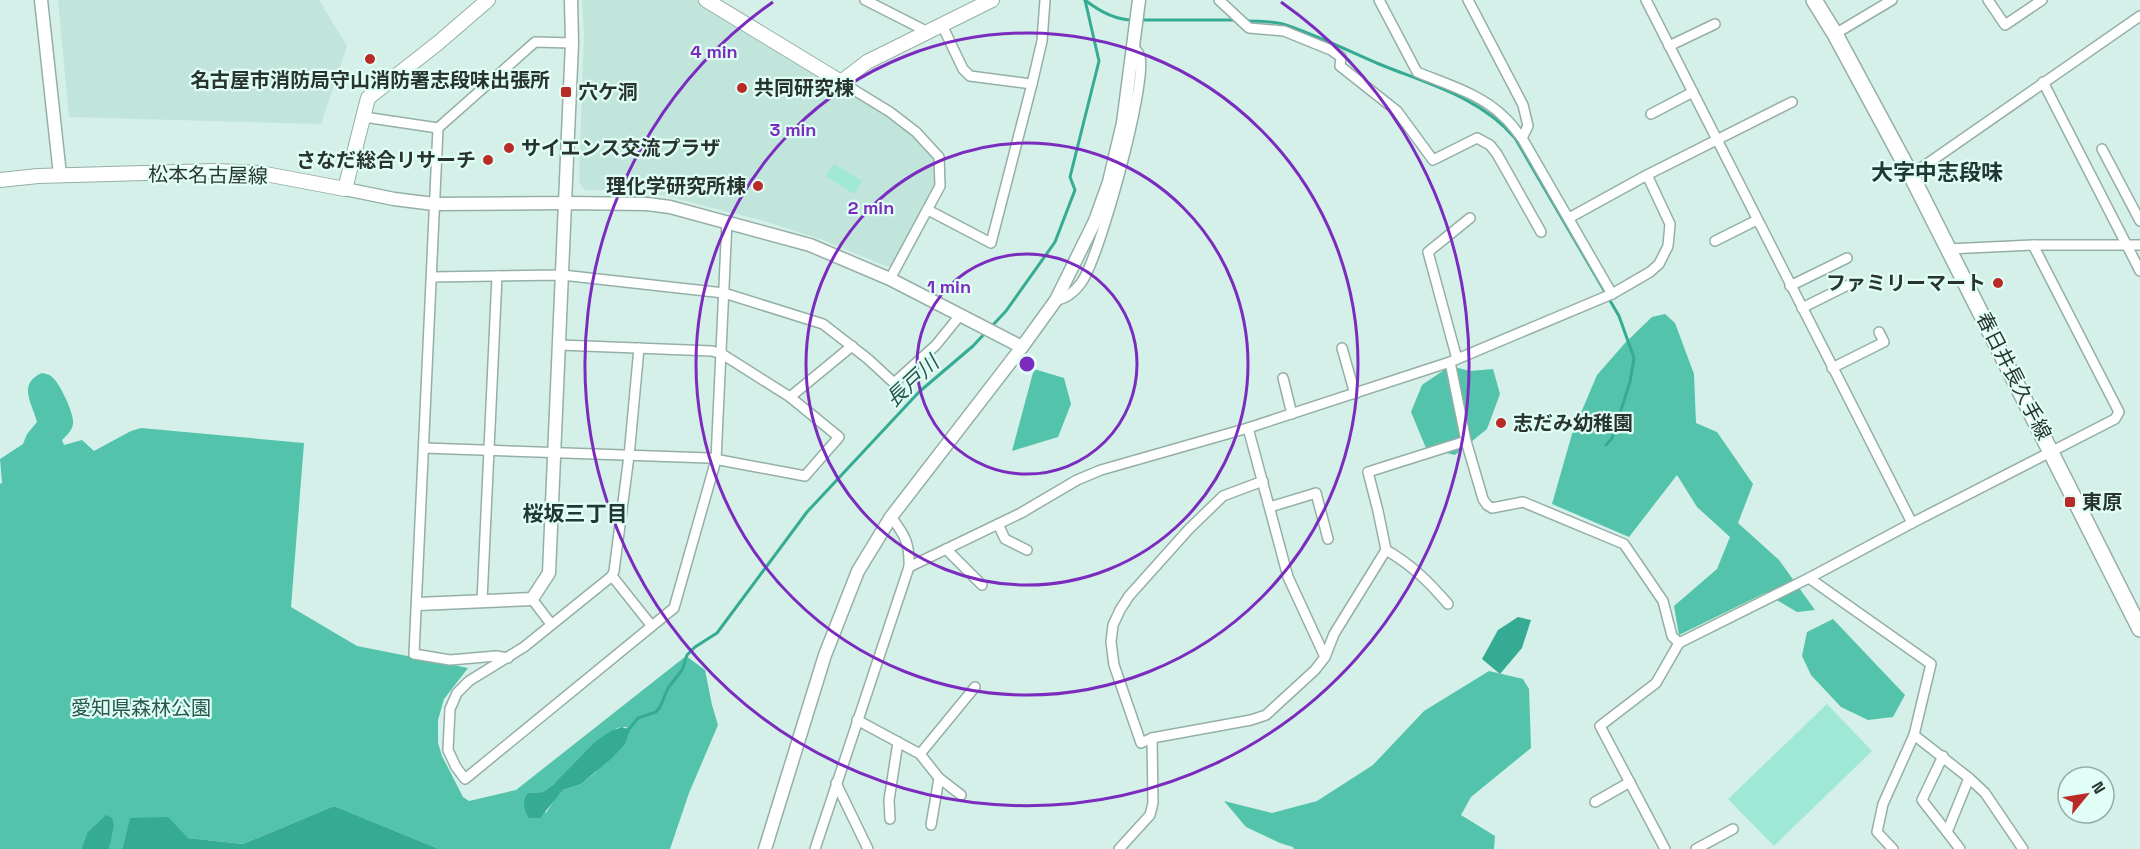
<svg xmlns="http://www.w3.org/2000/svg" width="2140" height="849" font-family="'Space Grotesk','Noto Sans JP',sans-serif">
<rect width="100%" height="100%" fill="#d4f0e8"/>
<!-- built -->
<g fill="#c1e5db">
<path d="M58,0H319L347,46L321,124L69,117Z"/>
<path d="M582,0H697L892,119L912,135L936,157L937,185L894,265L888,267L823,240L764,221L689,202L661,195L634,191L584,190L579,181L584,34Z"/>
</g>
<!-- green -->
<g fill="#a0e8d6">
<path d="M834,164L862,181L854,194L826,176Z"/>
<path d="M1827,704L1872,751L1774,846L1728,799Z"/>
</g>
<!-- forest -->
<g fill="#53c3ab" fill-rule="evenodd">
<path d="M1665,314L1675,323L1694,374L1696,423L1717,432L1753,484L1738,523L1779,560L1815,610L1797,612L1765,593L1679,635L1674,606L1717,569L1730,537L1697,507L1677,475L1629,537L1552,504L1572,434L1597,375L1625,343L1652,317Z"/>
<path d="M1450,366L1470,371L1493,369L1500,394L1487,429L1455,455L1426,448L1411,412L1422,385Z"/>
<path d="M1034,369L1064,378L1071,404L1058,437L1012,451Z"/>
<path d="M42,373C45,374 49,374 51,376C59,381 75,415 73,424C72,431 66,436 62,440L64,445L82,440L94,451L131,431L141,428L304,443L291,607L357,646L468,668L444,699L438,720V743L442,756L463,797L469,801L516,790L686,656L705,670L712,705L718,725L689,793L670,849H439L334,806L243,844L188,838L130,819L122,849H109L110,843L87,833L81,849H0V484L2,483L0,459L23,444L27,434L37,422C32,403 17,384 42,373ZM622,727H627L596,772L581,784L563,790L555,799L546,813L529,793L543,792L553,785L617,728Z"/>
<path d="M1833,619L1905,695L1893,717L1868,720L1841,707L1811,675L1802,656L1807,632Z"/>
<path d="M1489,671L1523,679L1529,689L1531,748L1471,797L1461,815L1495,836L1494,849H1294L1293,847L1280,843L1246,827L1224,801L1272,813L1317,801L1373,765L1424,711Z"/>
</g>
<!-- water -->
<g fill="#36ab94">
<path d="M1518,617L1531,620L1522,648L1500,674L1482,659L1498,630Z"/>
<path d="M622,727L630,730L625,744L612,758L581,784L563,790L540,818H529C523,810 522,800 528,793L543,792L553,785L596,741L611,731Z"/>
<path d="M334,806L439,849H122L130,818L168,817L188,838L243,844Z"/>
<path d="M106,815L112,818L114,825L109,849H81L87,833Z"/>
</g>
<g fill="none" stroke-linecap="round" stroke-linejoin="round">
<!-- stream -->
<g stroke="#36ab94" stroke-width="3">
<path d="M1085,0C1099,11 1116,20 1133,20"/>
<path d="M1140,20H1235"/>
<path d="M1245,21C1258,21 1273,21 1286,25C1318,36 1349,51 1379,64C1428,84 1480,97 1515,138L1619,316L1634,358L1630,382L1612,438L1606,445"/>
<path d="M991,327L1006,311L1055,242L1075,190L1070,177L1099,61L1085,0"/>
<path d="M629,729L638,718L656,712L660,707L668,688L682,670L687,655L695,647L717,633L807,512L919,392L973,346L986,332"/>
</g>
<defs>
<g id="minor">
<path d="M865,0L928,32"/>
<path d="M1219,0L1249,28L1284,31L1331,50L1341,57L1340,66L1397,111L1433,160L1477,138L1490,145L1497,154L1541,232"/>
<path d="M1468,0L1523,105L1528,126L1522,138"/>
<path d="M1646,0L1912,523"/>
<path d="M1988,0L2005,25L2042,0"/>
<path d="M942,25L963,69L970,76L1032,84"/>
<path d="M1835,34L1892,0"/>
<path d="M1669,46L1715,24"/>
<path d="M841,82L890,112L916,132L939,157L940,186L890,279"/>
<path d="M2043,82L2140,271"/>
<path d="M1651,114L1693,92"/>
<path d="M364,117L438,128"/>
<path d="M2102,149L2140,221"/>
<path d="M1911,175L2140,16"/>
<path d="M928,210L991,243L1032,84L1042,41L1045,0"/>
<path d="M1569,218L1647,175L1792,102"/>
<path d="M1715,241L1757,220"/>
<path d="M1948,249L2033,245H2140"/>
<path d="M432,277L562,275L724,293L823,324L868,359L894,383L936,345L961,314"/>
<path d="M1790,286L1847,258"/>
<path d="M1612,294L1650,272L1659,264L1668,246L1670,224L1647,175"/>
<path d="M1056,300C1066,299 1075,291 1081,283C1099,260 1147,85 1140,57C1140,54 1135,49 1133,46"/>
<path d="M1802,308L1848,285"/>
<path d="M639,348L629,456L614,571L612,576L524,647L469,681L457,693L450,709L448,750L456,767L465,779L674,608L716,460L727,221"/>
<path d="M1342,348L1355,394"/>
<path d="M1457,359L1428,252L1470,218"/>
<path d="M1450,362L1466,441L1483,499L1487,505L1492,508L1523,502L1624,544L1663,601L1672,636L1679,643"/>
<path d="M1832,368L1884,342L1879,332"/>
<path d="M1283,378L1292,414"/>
<path d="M790,397L852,346"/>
<path d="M1248,428L1288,577L1325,657"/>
<path d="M424,448L709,458L805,476L839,437L790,397L722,354L712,351L560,345"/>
<path d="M1263,481L1223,496L1189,529L1129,596L1120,610L1113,625L1111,642L1114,665L1141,743L1152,738L1251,720L1266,715L1279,703L1315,670L1325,657L1334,634L1386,550L1378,511L1368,472L1466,441"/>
<path d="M1270,507L1316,493L1328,539"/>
<path d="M998,524L1005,539L1027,550"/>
<path d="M946,549L982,585"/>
<path d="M1386,550C1412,565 1429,582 1448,604"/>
<path d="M909,567L1021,513L1077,480L1101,470L1248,428L1450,362L1612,294L1522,138C1516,131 1511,123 1504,117C1481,94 1446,84 1417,72L1379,0"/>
<path d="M612,576L651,625"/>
<path d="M1809,578L1931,664L1914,735L1883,804L1877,832L1893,849"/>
<path d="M532,599L551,624"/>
<path d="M482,601L497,276"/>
<path d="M508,658L496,656L450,660L414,654L438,128L535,42L572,43"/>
<path d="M857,720L920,754L939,778L961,795"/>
<path d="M1914,735L1969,778L1985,793L2023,849"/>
<path d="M920,754L975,687"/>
<path d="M1943,756L1922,800L1947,832L1969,778"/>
<path d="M836,783L868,849"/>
<path d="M1595,802L1630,782"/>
<path d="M890,819L889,800L898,742"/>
<path d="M931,825L939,778"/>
<path d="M1947,832L1960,849"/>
<path d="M815,849L909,567C910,544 905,535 891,517"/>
<path d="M1119,849L1150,815L1153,803L1152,738"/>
<path d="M1665,849L1600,726L1656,683L1679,643L1809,578L1912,523L2115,419L2119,412L2033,245"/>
<path d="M1696,849L1733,829"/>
</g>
<g id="tertiary">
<path d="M41,0L60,175"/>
<path d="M345,189L394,199L434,204L565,203L572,43L571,0"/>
<path d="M418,604L532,599L549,573L565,203L647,204L670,207L810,245L890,279L1022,347"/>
<path d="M765,849L825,655L858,571L891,517L1022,347L1056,300L1095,221L1109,182L1123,123L1139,0"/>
</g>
<g id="secondary">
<path d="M706,0L841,82L867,62L992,0"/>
<path d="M0,180L38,176L215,171L260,173L345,189L368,98L438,43L488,0"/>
</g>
<path id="primary" d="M1814,0L1835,34L1911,175L2140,629"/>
</defs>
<!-- minor casing -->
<use href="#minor" stroke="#95afa8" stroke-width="12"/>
<!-- tertiary casing -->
<use href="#tertiary" stroke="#95afa8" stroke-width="15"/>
<!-- secondary casing -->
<use href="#secondary" stroke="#95afa8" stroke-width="16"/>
<!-- primary casing -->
<use href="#primary" stroke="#95afa8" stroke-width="18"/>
<!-- minor -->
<use href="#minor" stroke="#fff" stroke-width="9"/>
<!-- tertiary -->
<use href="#tertiary" stroke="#fff" stroke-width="12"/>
<!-- secondary -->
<use href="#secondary" stroke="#fff" stroke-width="14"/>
<!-- primary -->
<use href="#primary" stroke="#fff" stroke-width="15"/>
</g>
<!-- distance rings -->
<g fill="none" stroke="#7b2cbf" stroke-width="3">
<circle cx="1027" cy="364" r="110"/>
<circle cx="1027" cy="364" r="221"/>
<circle cx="1027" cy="364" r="331"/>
<path d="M1281 2A442 442 0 1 1 773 2"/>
</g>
<!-- markers -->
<g fill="#ba2b28" stroke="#e1fef6" stroke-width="2">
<circle cx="370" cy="59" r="6"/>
<circle cx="742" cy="88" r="6"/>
<rect x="560" y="86" width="12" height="12" rx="3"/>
<circle cx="509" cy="148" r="6"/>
<circle cx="488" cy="160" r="6"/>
<circle cx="758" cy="186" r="6"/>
<circle cx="1998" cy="283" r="6"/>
<circle cx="1501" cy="423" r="6"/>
<rect x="2064" y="496" width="12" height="12" rx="3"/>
</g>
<g text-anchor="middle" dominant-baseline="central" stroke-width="4.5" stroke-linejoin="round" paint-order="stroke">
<!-- poi labels -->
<g font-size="20" font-weight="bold" fill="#293431" stroke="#e1fef6" text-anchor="start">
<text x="370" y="80" text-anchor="middle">名古屋市消防局守山消防署志段味出張所</text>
<text x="754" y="88">共同研究棟</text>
<text x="578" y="92">穴ケ洞</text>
<text x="521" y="148">サイエンス交流プラザ</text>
<text x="476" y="160" text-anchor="end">さなだ総合リサーチ</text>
<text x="746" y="186" text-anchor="end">理化学研究所棟</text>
<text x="1986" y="283" text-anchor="end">ファミリーマート</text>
<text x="1513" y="423">志だみ幼稚園</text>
<text x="2082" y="502">東原</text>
</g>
<!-- street labels -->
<g font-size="20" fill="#293431" stroke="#e1fef6">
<text transform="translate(208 175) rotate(1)">松本名古屋線</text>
<text transform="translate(2014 376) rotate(63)">春日井長久手線</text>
</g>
<!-- park labels -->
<g font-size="20" fill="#29594e" stroke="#e1fef6">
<text x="141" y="708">愛知県森林公園</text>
</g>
<!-- water labels -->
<g font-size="21" font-style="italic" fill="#28574d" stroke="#e1fef6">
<text transform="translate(912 381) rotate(-43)">長戸川</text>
</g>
<!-- neighbourhood labels -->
<g font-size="21" font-weight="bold" fill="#213832" stroke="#e1fef6">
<text x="575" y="513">桜坂三丁目</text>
</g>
<!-- quarter labels -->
<g font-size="22" font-weight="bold" fill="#213832" stroke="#e1fef6">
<text x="1937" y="172">大字中志段味</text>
</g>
</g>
<circle cx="1027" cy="364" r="9" fill="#7b2cbf" stroke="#e1fef6" stroke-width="3"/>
<g font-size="18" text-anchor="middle" font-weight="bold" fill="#7b2cbf" stroke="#e1fef6" stroke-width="4.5" stroke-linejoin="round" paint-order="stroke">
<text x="714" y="58">4 min</text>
<text x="793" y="136">3 min</text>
<text x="871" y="214">2 min</text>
<text x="949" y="293">1 min</text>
</g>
<!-- north arrow -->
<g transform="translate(2086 795) rotate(60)"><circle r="28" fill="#e1fef6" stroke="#97ada7" stroke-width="1.5"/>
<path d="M0-4.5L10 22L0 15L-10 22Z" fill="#ba2b28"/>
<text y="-9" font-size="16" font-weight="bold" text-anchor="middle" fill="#293431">N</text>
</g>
</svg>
